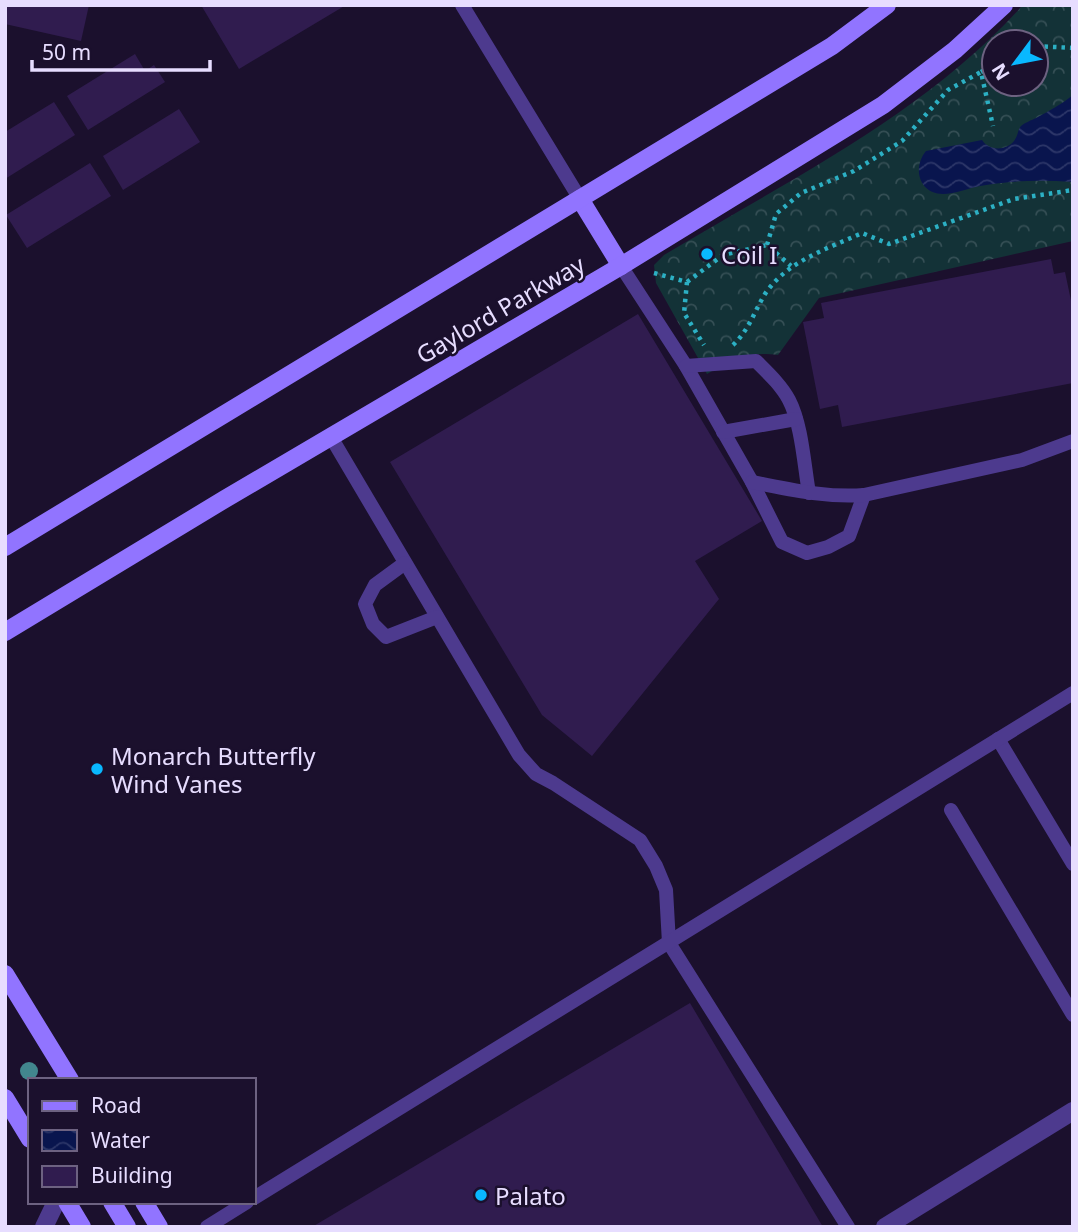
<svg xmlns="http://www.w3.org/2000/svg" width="1078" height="1232" font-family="'Noto Sans',sans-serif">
<defs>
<pattern id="forest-crowns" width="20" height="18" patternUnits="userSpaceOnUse" patternTransform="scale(1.75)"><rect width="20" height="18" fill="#133237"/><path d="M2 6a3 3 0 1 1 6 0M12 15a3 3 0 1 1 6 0" fill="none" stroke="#354f55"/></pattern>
<pattern id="water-waves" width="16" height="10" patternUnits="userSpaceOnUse" patternTransform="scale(1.75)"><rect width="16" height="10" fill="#09154e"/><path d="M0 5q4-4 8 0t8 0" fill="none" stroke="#2d3769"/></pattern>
</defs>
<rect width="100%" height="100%" fill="#1b102d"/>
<!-- forest -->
<path fill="url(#forest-crowns)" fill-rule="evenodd" d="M1023,5H1073V241L819,298L778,355C747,351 733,359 707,374L656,283L654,265L664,255C787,181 925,114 1023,5ZM994,42H1036V84H994Z"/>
<!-- water -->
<path fill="url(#water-waves)" d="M1073,95V182C1042,180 1011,180 980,186C969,188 955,194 943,194C919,194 912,168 926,151L982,140C989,151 1006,151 1014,141C1018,136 1018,129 1021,126C1024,123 1032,120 1036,118C1049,111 1062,104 1073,95Z"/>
<!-- building -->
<g fill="#301c4f">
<path d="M5,5H89L81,41L5,24Z"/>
<path d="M201,5H346L239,69Z"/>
<path d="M135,54L145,71L154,65L165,82L88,130L67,96Z"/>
<path d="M54,102L75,135L5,179V132Z"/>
<path d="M179,109L200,142L123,190L103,156Z"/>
<path d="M90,163L111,196L27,248L6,215Z"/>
<path d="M1051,259L1054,274L1065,272L1073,310V383L842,427L838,405L820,409L803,322L824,318L821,303Z"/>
<path d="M638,314L762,521L695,561L719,599L592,756L542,715L390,462Z"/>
<path d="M690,1003L823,1227H312Z"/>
</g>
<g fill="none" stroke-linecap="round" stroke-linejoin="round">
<!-- path -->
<g stroke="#2cb0c4" stroke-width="4.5" stroke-dasharray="3.5 5" stroke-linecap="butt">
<path d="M1036,46L1073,48"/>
<path d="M981,72L994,65"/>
<path d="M767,245L776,214L801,193L854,171L902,141L948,90L981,72L993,126"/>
<path d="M654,273L687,282L684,313L704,345"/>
<path d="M687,282L723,255L767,245L791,266"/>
<path d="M733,345C749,330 754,312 765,294C787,261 827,249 862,233L889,244L1014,199L1073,190"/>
</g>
<!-- lane -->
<g stroke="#4d3a8e" stroke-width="14">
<path d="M462,5L580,199"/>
<path d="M621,266L686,366L752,482L782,542L807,553L828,547L849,536L864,495"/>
<path d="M686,366L756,361C768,373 781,385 789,400C802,425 804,465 809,493"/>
<path d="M723,432L796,419"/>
<path d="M331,437L519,755L536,774L553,783L640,840L656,866L666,890L669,943L848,1227"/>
<path d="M752,482C789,489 826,498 864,495L1022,460L1073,441"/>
<path d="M405,563L375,585L365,604L373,624L386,637L437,617"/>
<path d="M998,739L1073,864"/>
<path d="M951,810L1073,1015"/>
<path d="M254,1198L1073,693"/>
<path d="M207,1227L247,1202"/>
</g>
<!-- street -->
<g stroke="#4d3a8e" stroke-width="18">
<path d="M44,1227L56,1202"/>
<path d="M885,1227L1073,1111"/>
</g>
<!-- secondary -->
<g stroke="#9174ff" stroke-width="18">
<path d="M580,199L621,266"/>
<path d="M5,547L832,46L887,5"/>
<path d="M5,632L225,499L621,266L883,105L955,50L1004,5"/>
<path d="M5,974L70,1080"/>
<path d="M5,1098L30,1139"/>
<path d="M67,1202L82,1227"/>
<path d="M112,1202L127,1227"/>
<path d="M144,1202L159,1227"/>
</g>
</g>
<!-- trees -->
<circle fill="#42868e" cx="29" cy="1071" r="9"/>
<!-- markers -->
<g fill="#09b8ff" stroke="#1b102d" stroke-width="2.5">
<circle cx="707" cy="254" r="7"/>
<circle cx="97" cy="769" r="7"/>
<circle cx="481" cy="1195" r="7"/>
</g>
<g text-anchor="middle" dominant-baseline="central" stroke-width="5" stroke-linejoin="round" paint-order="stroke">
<!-- poi labels -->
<g font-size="24" fill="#e7ddff" stroke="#1b102d" text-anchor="start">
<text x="721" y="254">Coil I</text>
<text x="111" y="755">Monarch Butterfly<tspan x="111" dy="28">Wind Vanes</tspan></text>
<text x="495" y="1195">Palato</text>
</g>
<!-- street labels -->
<g font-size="24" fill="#e7ddff" stroke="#1b102d">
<text transform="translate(500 309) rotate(-30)">Gaylord Parkway</text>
</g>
</g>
<!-- border -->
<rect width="1078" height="1232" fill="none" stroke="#e7ddff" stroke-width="14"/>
<!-- legend -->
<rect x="28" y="1078" width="228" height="126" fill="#1b102d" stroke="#6d6281" stroke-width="2"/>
<rect x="42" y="1101" width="35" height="10" fill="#9174ff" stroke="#6d6281" stroke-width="2"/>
<text x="91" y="1113" font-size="21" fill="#e7ddff">Road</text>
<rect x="42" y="1130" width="35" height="21" fill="url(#water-waves)" stroke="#6d6281" stroke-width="2"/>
<text x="91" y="1148" font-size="21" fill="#e7ddff">Water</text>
<rect x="42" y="1166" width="35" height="21" fill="#301c4f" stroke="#6d6281" stroke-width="2"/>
<text x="91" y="1183" font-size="21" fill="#e7ddff">Building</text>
<!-- north arrow -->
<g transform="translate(1015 63) rotate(238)"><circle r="33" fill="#1b102d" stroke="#6d6281" stroke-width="2"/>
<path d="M0-5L12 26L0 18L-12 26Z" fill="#09b8ff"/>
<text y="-10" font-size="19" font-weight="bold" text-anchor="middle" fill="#e7ddff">N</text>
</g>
<!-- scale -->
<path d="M32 60v10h178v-10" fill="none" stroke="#e7ddff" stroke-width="3.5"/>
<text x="42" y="60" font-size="21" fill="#e7ddff" stroke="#1b102d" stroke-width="5" paint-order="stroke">50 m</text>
</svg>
